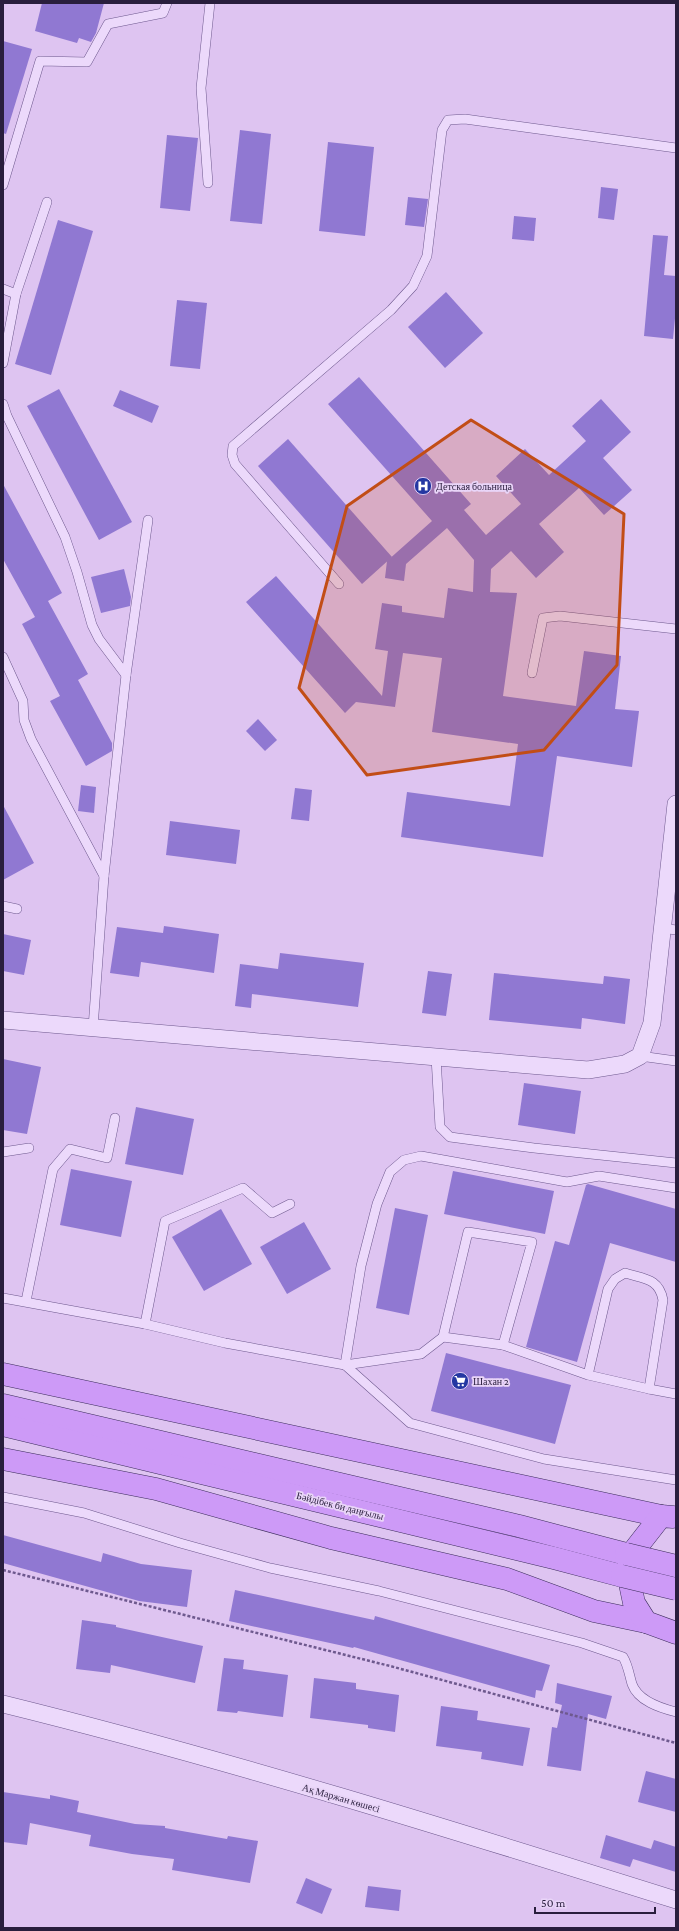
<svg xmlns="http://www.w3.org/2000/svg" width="679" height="1931" font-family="'Crimson Pro',serif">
<rect width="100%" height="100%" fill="#dec4f1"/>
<!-- building -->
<g fill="#9078d2">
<path d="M42,3H104L96,33L91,42L79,38L77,43L35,31Z"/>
<path d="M3,41L32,49L6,134L3,133Z"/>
<path d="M240,130L271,134L262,224L230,221Z"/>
<path d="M167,135L198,138L190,211L160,208Z"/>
<path d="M328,142L374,147L365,236L319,231Z"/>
<path d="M601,187L618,189L614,220L598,218Z"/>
<path d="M408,197L428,199L424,227L405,225Z"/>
<path d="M514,216L536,218L534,241L512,239Z"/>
<path d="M58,220L93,231L51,375L15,364Z"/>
<path d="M653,235L668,236L664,275L676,276V308L673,339L644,336Z"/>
<path d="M446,292L483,333L445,368L408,327Z"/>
<path d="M177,300L207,303L200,369L170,366Z"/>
<path d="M359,377L471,504L464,510L486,535L521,504L496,476L525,449L549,475L586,441L572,426L601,399L631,432L603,458L632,490L604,515L579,488L539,524L564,552L536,578L511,551L491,569L490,592L517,593L503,696L576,706L584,651L621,656L615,709L639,711L632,767L557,756L543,857L401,837L407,792L510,806L518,744L432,732L442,658L403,653L395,707L356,702L345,713L246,602L276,576L382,696L388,651L375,649L382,603L402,606V612L444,618L448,588L473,592L474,560L447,528L406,564L404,581L385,578L387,561L432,521L328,404Z"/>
<path d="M59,389L132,522L99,540L27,406Z"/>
<path d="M120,390L159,406L152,423L113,406Z"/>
<path d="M288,439L392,557L362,584L258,466Z"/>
<path d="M3,484L62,593L48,601L88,674L78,680L112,743V751L86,766L50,701L60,696L22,624L35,617L3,559Z"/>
<path d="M124,569L131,597L130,606L101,613L91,577Z"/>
<path d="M258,719L277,740L265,751L246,731Z"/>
<path d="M81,785L96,787L94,813L78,811Z"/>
<path d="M295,788L312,790L309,821L291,819Z"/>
<path d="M3,805L34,863L3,880Z"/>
<path d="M170,821L240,830L236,864L166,855Z"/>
<path d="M164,926L219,934L214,973L141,962L139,977L110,973L117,927L163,933Z"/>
<path d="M3,934L31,940L24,975L3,971Z"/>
<path d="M280,953L364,963L358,1007L252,994L251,1008L235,1006L240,964L278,969Z"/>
<path d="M428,971L452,974L446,1016L422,1013Z"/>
<path d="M494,973L603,984L604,976L630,979L625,1024L582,1018L581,1029L489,1020Z"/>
<path d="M3,1059L41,1067L27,1134L3,1130Z"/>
<path d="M524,1083L581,1091L575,1134L518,1125Z"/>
<path d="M136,1107L194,1119L183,1175L125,1164Z"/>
<path d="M71,1169L132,1181L121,1237L60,1225Z"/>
<path d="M453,1171L554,1191L545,1234L444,1214Z"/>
<path d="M588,1184L676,1209V1262L610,1243L577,1362L526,1347L555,1241L569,1245L586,1185Z"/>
<path d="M395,1208L428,1215L409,1315L376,1308Z"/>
<path d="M221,1209L252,1264L204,1291L172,1237Z"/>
<path d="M304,1222L331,1269L287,1294L260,1247Z"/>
<path d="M446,1353L571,1385L555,1444L431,1411Z"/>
<path d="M3,1535L101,1562L103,1553L141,1564L192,1570L187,1607L139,1601L3,1563Z"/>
<path d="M235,1590L374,1620L375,1616L550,1665L542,1691L536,1690L535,1698L354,1647L353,1648L229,1621Z"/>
<path d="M82,1620L116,1625V1627L203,1646L195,1683L111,1665L110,1673L76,1669Z"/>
<path d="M224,1658L244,1660L243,1669L288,1675L283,1717L238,1711L237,1713L217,1711Z"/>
<path d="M314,1678L356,1683V1689L399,1695L395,1732L368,1728V1725L310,1718Z"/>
<path d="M557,1683L612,1696L606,1719L588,1714L581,1771L547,1766L552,1727L557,1728L562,1705L555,1703Z"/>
<path d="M441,1706L478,1711L477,1720L530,1728L523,1766L481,1759L482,1752L436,1746Z"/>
<path d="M646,1771L676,1779V1812L638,1802Z"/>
<path d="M3,1792L50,1799V1795L79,1801L77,1812L135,1824L165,1826V1828L227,1839L228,1836L258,1841L250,1883L172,1870L174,1859L132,1854L89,1846L91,1835L30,1823L27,1845L3,1842Z"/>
<path d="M606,1835L651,1849L654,1840L676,1847V1872L633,1859L630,1867L600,1858Z"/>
<path d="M306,1878L332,1889L322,1914L296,1903Z"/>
<path d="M368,1886L401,1890L399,1911L365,1907Z"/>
</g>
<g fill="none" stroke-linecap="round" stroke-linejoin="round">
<defs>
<g id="lane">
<path d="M208,183L201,88L210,3"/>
<path d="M3,185L40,61L87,62L108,24L163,13L167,3"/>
<path d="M3,289L16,294"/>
<path d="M3,363L16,294L47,202"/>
<path d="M3,404L7,416L65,537L77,572L92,625L99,639L126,675"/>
<path d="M339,584L235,464L232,455L233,446L391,310L413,286L427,256L442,130L448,120L465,119L676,148"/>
<path d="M3,657L23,701L24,720L31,739L104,876L93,1028"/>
<path d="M532,673L543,618L560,616L676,629"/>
<path d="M104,876L126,675L148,520"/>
<path d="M3,906L17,909"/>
<path d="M662,928L676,930"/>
<path d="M640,1056L676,1061"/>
<path d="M436,1057L440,1127L450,1137L534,1148L676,1163"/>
<path d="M3,1152L29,1148"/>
<path d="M676,1188L599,1176L567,1182L421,1156L404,1160L390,1172L377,1204L361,1266L345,1365L410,1423L544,1459L676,1480"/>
<path d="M3,1298L145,1324L225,1343L345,1365L421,1354L443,1337L468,1232L532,1242L503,1345L588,1375L649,1389L663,1300C659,1278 644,1279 625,1273L615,1279L608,1289L588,1375"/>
<path d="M26,1301L53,1169L70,1149L107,1158L115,1118"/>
<path d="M145,1324L165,1221L243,1188L272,1213L290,1204"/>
<path d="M443,1337L503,1345"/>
<path d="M649,1389L676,1394"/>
<path d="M3,1497L84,1513L180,1543L270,1568L379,1591L582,1643L623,1657C628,1665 629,1674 632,1684C638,1701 660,1708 676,1712"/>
</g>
<g id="street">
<path d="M3,1020L588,1070L625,1064L640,1056L652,1023L676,804"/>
<path d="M3,1704C230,1760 453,1830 676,1900"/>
</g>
<g id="primary">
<path d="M3,1374L661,1516"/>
<path d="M3,1405L519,1526L626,1554"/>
<path d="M3,1425L554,1558L622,1576"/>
<path d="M3,1459L156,1489L331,1538L507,1579L594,1611L646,1622"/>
<path d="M673,1517L661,1516L636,1548L629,1560L628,1574L634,1603L646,1622L676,1633"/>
</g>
</defs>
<!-- lane casing -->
<use href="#lane" stroke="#6e598e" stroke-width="10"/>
<!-- street casing -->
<use href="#street" stroke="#6e598e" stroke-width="18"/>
<!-- primary casing -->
<use href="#primary" stroke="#3c2d5c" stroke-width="23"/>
<!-- path -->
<path stroke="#6e598e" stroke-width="2.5" stroke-dasharray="3 2" stroke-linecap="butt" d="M3,1570L390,1666L676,1743"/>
<!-- lane -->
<use href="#lane" stroke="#ecd9fb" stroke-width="9"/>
<!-- street -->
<use href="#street" stroke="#ecd9fb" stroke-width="17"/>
<!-- primary -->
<use href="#primary" stroke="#cd9af7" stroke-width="22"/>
<defs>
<g id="primary-bridge">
<path d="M626,1554L676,1566"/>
<path d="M622,1576L676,1589"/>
</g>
</defs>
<!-- primary-bridge casing -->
<use href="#primary-bridge" stroke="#3c2d5c" stroke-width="23" stroke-linecap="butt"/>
<!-- primary-bridge -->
<use href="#primary-bridge" stroke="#cd9af7" stroke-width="22"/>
</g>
<!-- marked area -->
<path fill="#c24d16" fill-opacity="0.2" stroke="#c24d16" stroke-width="3" stroke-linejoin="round" d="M471,420L624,514L617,665L544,750L367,775L299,688L347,506Z"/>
<!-- icons -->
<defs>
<symbol id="hospital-disc" viewBox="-11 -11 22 22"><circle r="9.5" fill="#2437a2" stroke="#e9d5f8"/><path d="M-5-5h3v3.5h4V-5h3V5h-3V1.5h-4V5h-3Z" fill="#fff"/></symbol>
<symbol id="supermarket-disc" viewBox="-11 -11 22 22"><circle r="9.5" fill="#2437a2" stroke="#e9d5f8"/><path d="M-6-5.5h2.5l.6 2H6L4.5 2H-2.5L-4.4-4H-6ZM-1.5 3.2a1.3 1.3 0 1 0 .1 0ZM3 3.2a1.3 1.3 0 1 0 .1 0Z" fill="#fff"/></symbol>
</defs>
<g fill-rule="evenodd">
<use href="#hospital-disc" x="413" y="476" width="20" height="20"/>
<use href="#supermarket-disc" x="450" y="1371" width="20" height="20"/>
</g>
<g text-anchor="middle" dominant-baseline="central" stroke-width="3.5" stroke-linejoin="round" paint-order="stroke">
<!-- poi labels -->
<g font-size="10" fill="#291e3d" stroke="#e9d5f8" text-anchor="start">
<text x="436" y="486">Детская больница</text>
<text x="473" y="1381">Шахан 2</text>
</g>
<!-- street labels -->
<g font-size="10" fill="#291e3d" stroke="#e9d5f8">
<text transform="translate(340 1506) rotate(14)">Бәйдібек би даңғылы</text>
<text transform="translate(341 1798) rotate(16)">Ақ Маржан көшесі</text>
</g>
</g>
<!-- border -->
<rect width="679" height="1931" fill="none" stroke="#291e3d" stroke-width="8"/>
<!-- scale -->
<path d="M535 1907v6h120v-6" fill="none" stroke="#291e3d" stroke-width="2"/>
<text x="541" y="1907" font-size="12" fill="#291e3d" stroke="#e9d5f8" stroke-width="3" paint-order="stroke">50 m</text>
</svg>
